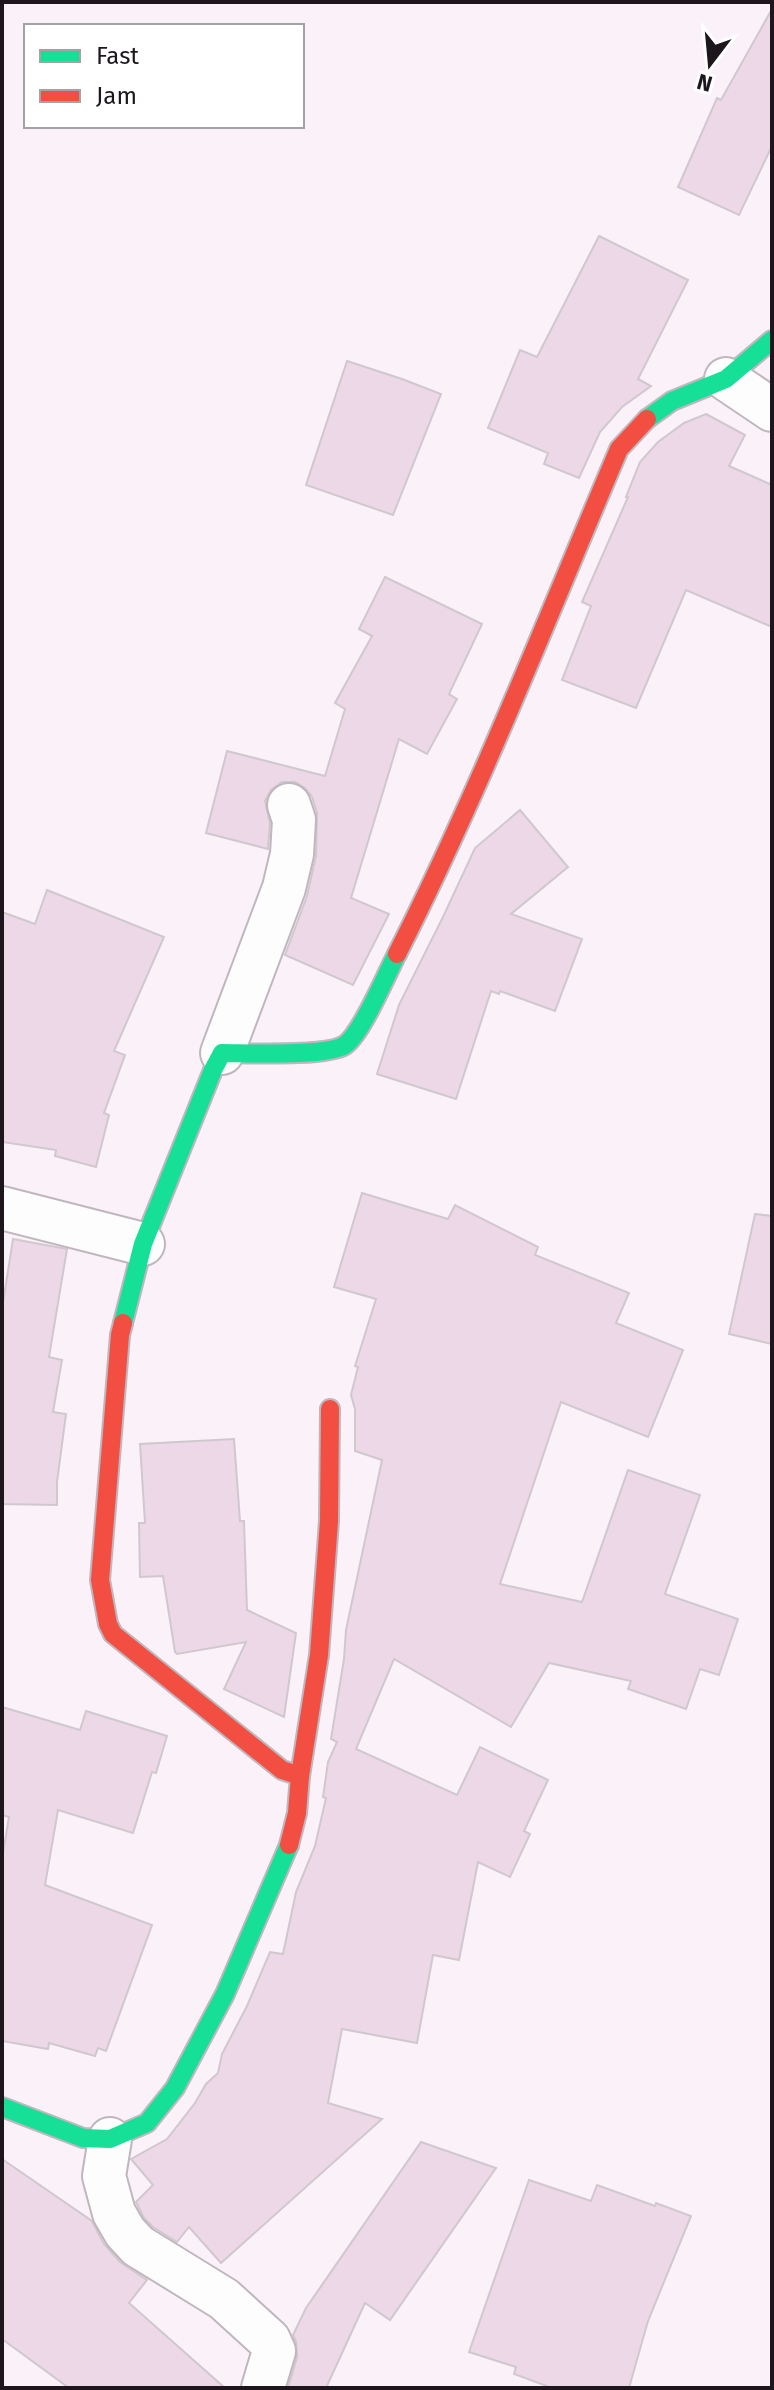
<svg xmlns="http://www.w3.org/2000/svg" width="774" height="2390" font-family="'Fira Sans',sans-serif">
<rect width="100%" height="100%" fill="#fbf2f9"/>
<!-- building -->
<g fill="#ecd8e7" stroke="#d0c8ce" stroke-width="2">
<path d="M772,9V146L739,215L678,187L717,98L721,100Z"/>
<path d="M599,236L688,280L638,379L651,386L622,407L600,432L579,478L544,464L548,453L488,428L520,350L537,357Z"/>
<path d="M347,361L402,379L441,394L393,515L306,485Z"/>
<path d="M706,414L745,435L729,466L772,485V627L686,590L636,708L562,680L591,606L582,602L628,497H626L640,462L658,442L684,423Z"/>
<path d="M385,577L482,624L449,694L457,699L427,754L399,739L351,898L389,914L353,985L285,955L307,896L316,856L317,813L312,797L305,788L295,782H282L271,790L265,801L270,823L268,849L206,833L227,751L325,776L345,709L335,703L372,636L359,629Z"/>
<path d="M520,810L568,867L511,914L582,939L555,1011L500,991L499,994L491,991L456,1099L377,1074L399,1005L443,917L475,848Z"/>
<path d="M47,890L164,937L114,1051L125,1055L104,1113L109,1115L96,1167L55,1156L56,1150L2,1142V912L35,924Z"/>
<path d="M362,1193L448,1219L455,1205L538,1247L535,1255L629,1293L616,1323L683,1350L648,1437L561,1402L500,1584L582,1602L628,1470L700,1495L665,1594L738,1619L719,1675L700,1669L686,1709L628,1689L631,1681L549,1663L511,1727L394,1659L356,1749L457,1795L480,1747L548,1780L524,1831L530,1834L510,1877L478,1862L459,1960L433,1955L417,2043L342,2029L328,2103L382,2119L221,2263L189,2227L177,2242L153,2227L144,2218L136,2202L153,2185L131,2159L167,2139L195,2103L206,2084L218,2073L222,2054L247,2006L270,1952L283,1954L296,1892L315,1846L326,1798L323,1797L328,1762L337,1742L331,1739L344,1659L346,1630L382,1460L355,1451V1409L351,1395L358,1367L355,1366L376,1299L334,1287Z"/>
<path d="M755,1214L772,1216V1344L729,1334Z"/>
<path d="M13,1239L67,1249L49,1357L62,1360L53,1412L66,1414L57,1482V1505L2,1504V1309Z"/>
<path d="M234,1439L240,1521H244L247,1610L296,1633L284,1717L224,1689L246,1642L177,1654L175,1652L163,1576L140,1577L139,1523H145L140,1444Z"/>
<path d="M2,1707L80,1730L86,1711L167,1736L156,1773L152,1772L133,1833L58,1810L45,1885L152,1925L106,2051L98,2048L95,2056L49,2043L48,2049L2,2041V1859L9,1817L2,1815Z"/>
<path d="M421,2142L496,2168L390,2320L365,2303L326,2388H288L297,2357L296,2342L293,2335L306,2308Z"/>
<path d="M2,2159L92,2221L104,2244L120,2262L147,2280L129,2303L225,2388H69L2,2339Z"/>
<path d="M529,2180L591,2201L597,2185L655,2206L656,2203L691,2216L648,2321L629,2388H552L514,2374L516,2367L469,2352Z"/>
</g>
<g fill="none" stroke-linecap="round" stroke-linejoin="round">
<defs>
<g id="street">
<path d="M726,379L772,410"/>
<path d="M222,1053L284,888L292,854L294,820L289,805"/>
<path d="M2,1208L143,1244"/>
<path d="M110,2139L104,2176L114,2213L125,2232L138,2246L224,2299L269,2340L274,2351L263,2388"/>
</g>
<g id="fast">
<path d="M647,419L672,401L726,379L772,340"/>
<path d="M123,1323L143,1244L213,1070L222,1053C247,1053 327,1057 345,1045C362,1033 386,975 397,954"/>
<path d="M2,2107L83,2138L110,2139L147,2123L175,2088L225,1994L289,1845"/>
</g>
<g id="jam">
<path d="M397,954C480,790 547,618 619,449L647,419"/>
<path d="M123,1323L120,1335L100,1580L108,1624L113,1634L282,1770L300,1776L297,1813L289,1845"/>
<path d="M300,1776L319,1655L329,1521L330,1409"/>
</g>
</defs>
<!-- street casing -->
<use href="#street" stroke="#bfb7bd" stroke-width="46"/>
<!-- fast casing -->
<use href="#fast" stroke="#bfb7bd" stroke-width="22"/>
<!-- jam casing -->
<use href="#jam" stroke="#bfb7bd" stroke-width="22"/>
<!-- street -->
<use href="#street" stroke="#fefdfe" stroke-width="42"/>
<!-- fast -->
<use href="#fast" stroke="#16e098" stroke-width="18"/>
<!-- jam -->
<use href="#jam" stroke="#f24e42" stroke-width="18"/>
</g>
<!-- border -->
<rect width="774" height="2390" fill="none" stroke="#1d161c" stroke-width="8"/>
<!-- legend -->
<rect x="24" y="24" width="280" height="104" fill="#ffffff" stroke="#a5a2a4" stroke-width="2"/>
<rect x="40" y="50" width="40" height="12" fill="#16e098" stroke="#a5a2a4" stroke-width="2"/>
<text x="96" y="64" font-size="24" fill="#1d161c">Fast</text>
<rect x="40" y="90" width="40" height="12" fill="#f24e42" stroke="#a5a2a4" stroke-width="2"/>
<text x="96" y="104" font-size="24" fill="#1d161c">Jam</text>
<!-- north arrow -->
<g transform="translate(710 64) rotate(196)" stroke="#ffffff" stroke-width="6" paint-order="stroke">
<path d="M0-6L14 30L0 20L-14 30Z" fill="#1d161c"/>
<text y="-12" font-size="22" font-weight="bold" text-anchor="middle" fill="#1d161c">N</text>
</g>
</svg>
